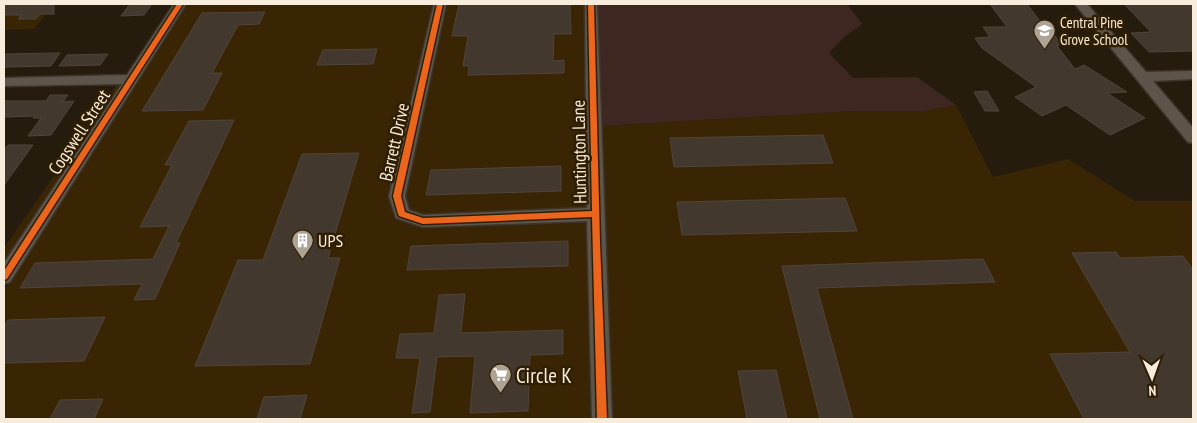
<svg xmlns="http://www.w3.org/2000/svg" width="1197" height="423" font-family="'PT Sans Narrow',sans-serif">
<rect width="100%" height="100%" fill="#261c0e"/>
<!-- built -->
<g fill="#392404">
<path d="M4,4H55L34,29L4,30Z"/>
<path d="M186,4H434L389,196L395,217L398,220L422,228L587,221L592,419H4V290Z"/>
<path d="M446,4H585L587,208L426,215L409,209L405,195Z"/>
<path d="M118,83H122L4,264V248Z"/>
<path d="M956,105L993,177L1068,159L1135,201H1193V419H611L600,126L854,111H924Z"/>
</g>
<!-- green -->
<path fill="#3f2721" d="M596,4H847L862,24L844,37L829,53L853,78L917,77L956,105L924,111H854L600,126Z"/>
<!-- building -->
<g fill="#42382d" stroke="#50453b">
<path d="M4,4H54V14H40L36,19H18L22,15H4Z"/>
<path d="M130,4H152L144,15L121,16Z"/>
<path d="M459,4H570L571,34H554L553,61L564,60V73L468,75L469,66H463L468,36H452Z"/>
<path d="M990,4H1027L1048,32L1056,37L1061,44L1057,46L1075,69L1084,65L1127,92L1107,93L1145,118L1110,135L1066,105L1042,116L1015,97L1036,87L982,48L975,38L990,37L983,27H1007Z"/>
<path d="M1124,4H1193V51L1149,52L1131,33L1151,32Z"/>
<path d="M265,12L259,24L238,25L212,73H222L203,110L142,111L202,13Z"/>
<path d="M377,49L373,64L317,65L323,50Z"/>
<path d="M60,53L51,66L4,67V54Z"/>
<path d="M108,54L100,65L59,66L67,55Z"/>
<path d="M987,91L999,111H985L974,92Z"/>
<path d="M50,95H68L63,102L74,101L51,135L28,136L41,118H33L35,116L4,117V101H46Z"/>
<path d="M234,120L176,243H180L155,299L134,300L142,284L20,288L35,263L153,259L169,226L140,227L172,165H165L189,121Z"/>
<path d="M823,135L833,163L674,167L670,138Z"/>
<path d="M8,145H33L4,185V150Z"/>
<path d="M359,153L328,258H340L310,364L195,366L238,260H263L302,154Z"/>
<path d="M561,166V191L426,195L431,170Z"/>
<path d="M845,198L857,231L682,235L677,202Z"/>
<path d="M568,241V266L407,270L411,246Z"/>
<path d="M1116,252L1120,258L1183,256L1193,270V419H1084L1050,354L1130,352L1072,253Z"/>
<path d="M983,259L995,282L817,288L853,419H820L782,266Z"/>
<path d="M465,294L461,333L563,330V354L530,355L528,411L470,413L475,356L437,357L430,412L412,413L420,358H396L400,334L434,333L439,295Z"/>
<path d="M105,317L84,361L4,363V328L8,320Z"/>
<path d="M776,370L787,419H747L738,371Z"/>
<path d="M307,395L300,419H257L264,397Z"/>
<path d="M103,399L94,419H50L60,400Z"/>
</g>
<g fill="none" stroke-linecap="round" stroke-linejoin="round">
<defs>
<g id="minor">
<path d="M174,4H186L10,282L4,284V263L122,84L4,86V78L127,75Z"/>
<path d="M434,4H446L405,196L409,210L423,215L587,208L585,4H597L612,419H592L587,221L423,227L396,218L389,196Z"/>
<path d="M1075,4H1087L1146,72L1193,71V79L1153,81L1193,128V143L1188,142Z"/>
</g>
</defs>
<!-- minor casing -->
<use href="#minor" stroke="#3d352c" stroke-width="3"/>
<!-- minor -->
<use href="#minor" fill="#5d554a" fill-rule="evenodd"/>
<defs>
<g id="cycleway">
<path d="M177,4H183L7,279L4,280V271Z"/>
<path d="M437,4H443L401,196L405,212L423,218L592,211L588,4H594L600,242L607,419H597L592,217L423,224L399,216L398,214L393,196Z"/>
</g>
</defs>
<!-- cycleway casing -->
<use href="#cycleway" stroke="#301e03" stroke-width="3"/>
<!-- cycleway -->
<use href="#cycleway" fill="#eb651d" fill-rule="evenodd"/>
</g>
<!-- icons -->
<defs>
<symbol id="school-pin" viewBox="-11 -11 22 30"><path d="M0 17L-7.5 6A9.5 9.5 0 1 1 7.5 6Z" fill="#aea395" stroke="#301e03"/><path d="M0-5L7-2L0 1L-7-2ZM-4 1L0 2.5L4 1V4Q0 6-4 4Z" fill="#fff"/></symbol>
<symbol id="building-pin" viewBox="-11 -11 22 30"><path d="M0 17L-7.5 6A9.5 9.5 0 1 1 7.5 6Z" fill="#aea395" stroke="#301e03"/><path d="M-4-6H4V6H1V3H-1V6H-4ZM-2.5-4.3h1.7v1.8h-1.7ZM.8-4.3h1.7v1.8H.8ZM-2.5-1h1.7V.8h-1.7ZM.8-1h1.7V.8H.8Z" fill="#fff"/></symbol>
<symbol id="supermarket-pin" viewBox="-11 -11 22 30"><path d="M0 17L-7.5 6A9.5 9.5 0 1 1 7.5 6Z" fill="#aea395" stroke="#301e03"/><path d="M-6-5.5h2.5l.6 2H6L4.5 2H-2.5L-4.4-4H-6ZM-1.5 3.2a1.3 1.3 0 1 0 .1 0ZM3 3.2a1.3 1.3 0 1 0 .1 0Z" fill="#fff"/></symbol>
</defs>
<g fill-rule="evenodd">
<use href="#school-pin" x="1032" y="18" width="25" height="34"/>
<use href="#building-pin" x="290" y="228" width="25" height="34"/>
<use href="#supermarket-pin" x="488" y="362" width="25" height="34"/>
</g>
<g text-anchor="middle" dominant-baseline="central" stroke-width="5" stroke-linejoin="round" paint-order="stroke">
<!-- far-poi labels -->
<g font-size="15" fill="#f8ecdd" stroke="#301e03" text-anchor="start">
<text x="1060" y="22">Central Pine<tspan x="1060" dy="17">Grove School</tspan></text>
</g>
<!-- street labels -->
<g font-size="18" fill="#f8ecdd" stroke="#301e03">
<text transform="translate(79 132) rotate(-57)">Cogswell Street</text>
<text transform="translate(394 142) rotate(-77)">Barrett Drive</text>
<text transform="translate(579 152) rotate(-91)">Huntington Lane</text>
</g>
<!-- poi labels -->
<g font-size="18" fill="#f8ecdd" stroke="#301e03" text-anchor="start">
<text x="318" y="240">UPS</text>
</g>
<!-- near-poi labels -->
<g font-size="21" fill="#f8ecdd" stroke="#301e03" text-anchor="start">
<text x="516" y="375">Circle K</text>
</g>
</g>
<!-- border -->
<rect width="1197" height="423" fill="none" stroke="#f8ecdd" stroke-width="10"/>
<!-- north arrow -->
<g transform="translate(1152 378) rotate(178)" stroke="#301e03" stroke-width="4" paint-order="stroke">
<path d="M0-4L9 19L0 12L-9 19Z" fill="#f8ecdd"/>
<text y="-8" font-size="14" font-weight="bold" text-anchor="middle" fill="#f8ecdd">N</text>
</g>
</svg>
